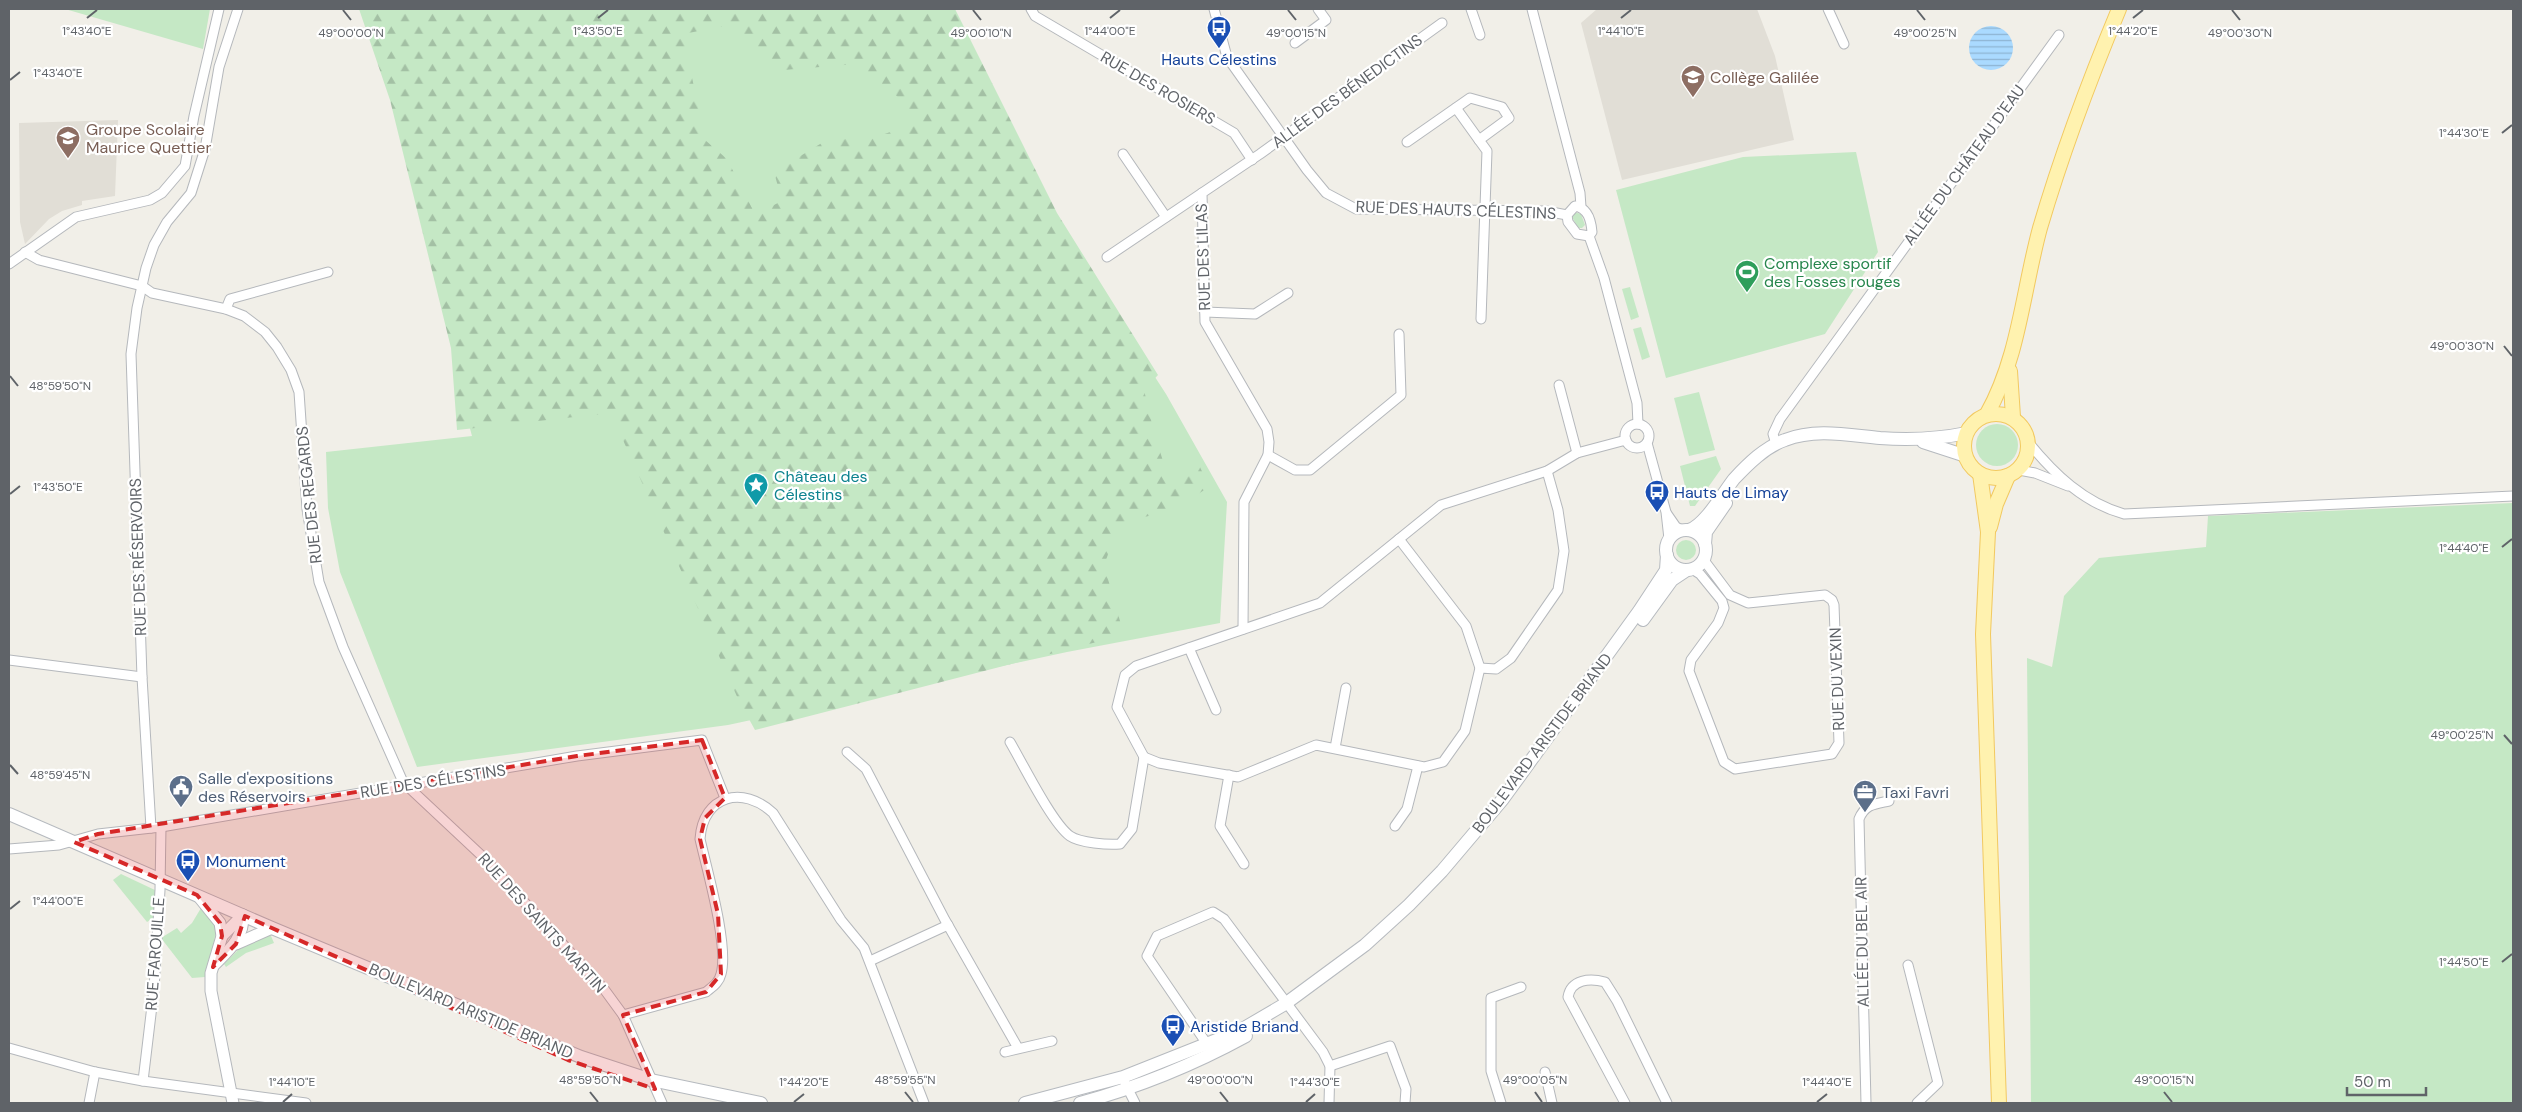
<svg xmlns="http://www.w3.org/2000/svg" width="2522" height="1112" font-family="'DM Sans',sans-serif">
<defs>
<pattern id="forest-firs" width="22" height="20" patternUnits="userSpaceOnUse" patternTransform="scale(1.25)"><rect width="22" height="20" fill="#c5e8c5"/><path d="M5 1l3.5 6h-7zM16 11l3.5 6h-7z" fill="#a3c0a4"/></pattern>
<pattern id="water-rules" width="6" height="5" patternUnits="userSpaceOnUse" patternTransform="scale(1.25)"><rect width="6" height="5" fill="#aadaff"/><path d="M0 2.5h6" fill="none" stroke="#8eb4d2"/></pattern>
</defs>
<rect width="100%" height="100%" fill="#f1efe8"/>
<!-- education -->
<g fill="#e1ded6">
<path d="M1597,9H1757L1775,56L1794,140L1622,180L1581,23Z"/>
<path d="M118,120L115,196L82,201V205L62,211L49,219L25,244L20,222L19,123Z"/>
</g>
<!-- green -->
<g fill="#c5e8c5">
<path d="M65,9H210L203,49Z"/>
<path d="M367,9H949L1052,218L1166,394L1227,502L1220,623L1067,652L728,725L417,767L340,572L328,508L326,452L472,436L468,421L461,335Z"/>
<path d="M1856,152L1878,252L1825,334L1666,378L1616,190L1743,157Z"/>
<path d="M1574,212L1581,214L1585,225L1582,228H1578L1571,215Z"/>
<path d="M1630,287L1639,317L1631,320L1622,289Z"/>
<path d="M1641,327L1650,357L1642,360L1633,329Z"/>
<path d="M1699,392L1715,450L1689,456L1674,398Z"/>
<circle cx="1997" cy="445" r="21"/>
<path d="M1716,456L1721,469L1695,506H1690L1680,466Z"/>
<path d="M2513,503V1103H2031L2027,658L2052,667L2064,596L2099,558L2206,547L2208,516Z"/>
<circle cx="1686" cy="550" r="10"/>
<path d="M121,874L157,891L155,917L147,922L113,880Z"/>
<path d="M201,908C230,923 207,953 205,977L192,978L161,938L177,928L181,933L192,923Z"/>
<path d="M266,936H271L274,943L246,953L226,967L224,964L245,943Z"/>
</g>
<!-- forest -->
<path fill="url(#forest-firs)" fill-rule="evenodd" d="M359,9H955L1057,213L1158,375L1144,390L1155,436L1171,486L1200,467L1209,487L1173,510L1120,523L1104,565L1124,635L755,730L739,701L611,413L457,430L451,348L390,100ZM725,26L771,71L857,64L904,102L907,126L879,136L825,141L774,172L782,201L755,214L727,159L705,140L683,34Z"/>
<!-- water -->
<circle fill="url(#water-rules)" cx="1991" cy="48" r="22"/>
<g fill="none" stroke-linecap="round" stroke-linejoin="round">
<defs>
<g id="minor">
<path d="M1031,9L1035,16L1234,133L1252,160"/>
<path d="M1214,9L1227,57L1307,170L1326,193L1356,209L1546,211L1567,215"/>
<path d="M1471,9L1480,35"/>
<path d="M1532,9L1580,193L1581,207"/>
<path d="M1828,9L1844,44"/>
<path d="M1295,43L1326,20L1318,9"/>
<path d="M1456,108L1479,140"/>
<path d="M1407,142L1470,98L1502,107L1509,118L1479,140L1487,151L1481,319"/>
<path d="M1123,154L1166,217"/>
<path d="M1575,206C1588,208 1591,220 1592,232L1589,236L1577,234L1568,222L1567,215Z"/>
<path d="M1589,236L1604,278L1637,403L1638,424"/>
<path d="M25,252L39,260L142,286L152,293L226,309L244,316L265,332L277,347L291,370L299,392L307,509L319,582L343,647L403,782L482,856L604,989L623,1015L662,1103"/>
<path d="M1107,257L1202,193"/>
<path d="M9,264L76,217L150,200L162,193L185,166L194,116L219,9"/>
<path d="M226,309L230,299L328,272"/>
<path d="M1205,312L1255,314L1288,293"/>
<path d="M1559,385L1577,453"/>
<circle cx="1637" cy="436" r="12"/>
<path d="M2028,442C2054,474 2084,503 2124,514L2513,496"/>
<path d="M1647,443L1666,512L1669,539"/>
<path d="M1776,444L1773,434L1780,419L2059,35"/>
<path d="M1268,455L1295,470H1310L1401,395L1399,334"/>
<path d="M2019,470L2035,473L2068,486"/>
<path d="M1667,514L1676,527L1682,530"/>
<path d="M1399,539L1466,626L1480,668"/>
<path d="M1692,569L1700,574L1722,601L1724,608L1718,623L1691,660L1689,671L1724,762L1735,769L1832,754L1839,743L1834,605L1832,600L1825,595L1748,603L1730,595L1706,563L1704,557"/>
<path d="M1243,629L1244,502L1268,455L1269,442L1267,429L1205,322L1202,193L1260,154L1442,23"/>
<path d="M1189,648L1216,710"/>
<path d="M9,660L142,677"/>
<path d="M1010,742C1023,764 1052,823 1070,836C1080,843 1108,845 1120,844L1132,829L1144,757"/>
<path d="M1335,748L1346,688"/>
<path d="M847,752L866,769L945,920L1018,1048"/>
<path d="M1144,757L1159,763L1238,777L1316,745L1424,767L1443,762L1465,731L1480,668L1496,669L1511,658L1558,590L1564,551L1558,510L1547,471"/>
<path d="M1144,757L1117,707L1125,675L1136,666L1320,603L1441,505L1547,471L1577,453L1626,440"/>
<path d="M1229,775L1220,826L1244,864"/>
<path d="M1395,826L1407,809L1418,766"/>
<path d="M151,828L142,677L131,354L137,308L146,268L154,245L167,222L191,193L205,149L219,67L238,9"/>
<path d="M9,849L59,845L98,834L161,827L577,756L702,740L725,798"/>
<path d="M870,961L948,925"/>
<path d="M1908,965L1938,1083L1917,1103"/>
<path d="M623,1015L706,992C712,987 719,983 721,974C729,946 707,870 700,839C703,795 743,785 773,813L841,920L864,948L924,1103"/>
<path d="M1207,1044L1147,956L1157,936L1213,912L1224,919L1323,1052L1330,1066L1329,1103"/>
<path d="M9,1048L95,1072L143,1081L306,1103"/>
<path d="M1005,1052L1052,1041"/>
<path d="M1330,1066L1390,1046L1406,1089L1405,1103"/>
<path d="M1545,1072L1552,1103"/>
<path d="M143,1081L154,989L160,890L161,827"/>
<path d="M1125,1083L1135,1103"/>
<path d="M89,1103L95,1072"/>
<path d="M1501,1103L1491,1071V998L1521,987"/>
<path d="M1625,1103L1568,997C1571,979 1590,978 1605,982L1617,1001L1667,1103"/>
<path d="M1866,1103L1859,819C1865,804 1875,804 1889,801"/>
</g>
<g id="tertiary">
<path d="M199,897L220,923L222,936L211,973V991L233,1103"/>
<path d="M222,936L243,915"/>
<path d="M236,944L272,928"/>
<path d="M214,965C229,950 244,938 243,915"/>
</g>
<g id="secondary">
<path d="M1923,442L1966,456"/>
<path d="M1689,530C1705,525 1723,493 1734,479C1748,464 1765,447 1785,440C1815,428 1848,435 1880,438C1910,440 1938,439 1967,433"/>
<circle cx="1686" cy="550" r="20"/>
<path d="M1705,544L1706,532L1726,503"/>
<path d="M1643,620L1672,580L1687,570"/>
<path d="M9,814L272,928L581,1057L651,1080L761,1103"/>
<path d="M1025,1103L1123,1077L1239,1031L1285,1004L1365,945L1409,905L1442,871L1503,799L1639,611L1666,570L1667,555"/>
<path d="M1080,1103C1139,1087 1193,1065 1246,1036"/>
</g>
<g id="primary">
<path d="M2010,371L2013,417"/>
<circle cx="1996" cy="446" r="32"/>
<path d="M1987,414C2019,357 2023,290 2040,228C2062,153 2089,81 2119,9"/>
<path d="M1980,474L1988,532L1983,634L1999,1103"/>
<path d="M1990,527L1996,504L2008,476"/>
</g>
</defs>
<!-- minor casing -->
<use href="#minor" stroke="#b5b8bc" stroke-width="11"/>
<!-- tertiary casing -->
<use href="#tertiary" stroke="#b5b8bc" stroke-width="13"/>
<!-- secondary casing -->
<use href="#secondary" stroke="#b6babf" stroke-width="14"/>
<!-- primary casing -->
<use href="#primary" stroke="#f2c960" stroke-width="16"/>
<!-- minor -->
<use href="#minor" stroke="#fff" stroke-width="9"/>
<!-- tertiary -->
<use href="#tertiary" stroke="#fff" stroke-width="11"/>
<!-- secondary -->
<use href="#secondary" stroke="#fff" stroke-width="12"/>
<!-- primary -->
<use href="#primary" stroke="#fff2af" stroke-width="14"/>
</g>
<!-- marked area -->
<path fill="#d62828" fill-opacity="0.2" stroke="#d62828" stroke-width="4" stroke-dasharray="10 6" stroke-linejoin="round" d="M702,740L725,798L705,818L700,839L718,914L721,974L706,992L623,1015L655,1089L568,1060L245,916L236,944L213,967L222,936L220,923L197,895L74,842L98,834L577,756Z"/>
<!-- ticks -->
<path fill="none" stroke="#5f6368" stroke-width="2" d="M343,10L351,20M973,10L981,20M1288,10L1296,20M1917,10L1925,20M2232,10L2240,20M87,18L97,10M598,18L608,10M1110,18L1120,10M1621,18L1631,10M2133,18L2143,10M10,80L20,72M2502,133L2512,125M2504,346L2512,356M10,376L18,386M10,494L20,486M2502,547L2512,539M2504,735L2512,744M10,765L18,774M10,909L20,901M2502,962L2512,954M590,1092L598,1102M905,1092L913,1102M1220,1092L1228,1102M1535,1092L1542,1102M2164,1092L2172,1102M283,1102L292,1094M794,1102L804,1094M1306,1102L1315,1094M1817,1102L1827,1094"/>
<!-- icons -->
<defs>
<symbol id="bus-pin" viewBox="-11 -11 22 30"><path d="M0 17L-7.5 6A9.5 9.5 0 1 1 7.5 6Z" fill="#1a4fb4" stroke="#fff"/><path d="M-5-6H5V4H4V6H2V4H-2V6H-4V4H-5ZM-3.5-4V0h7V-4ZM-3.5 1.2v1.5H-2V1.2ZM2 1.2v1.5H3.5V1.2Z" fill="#fff"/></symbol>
<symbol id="school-pin" viewBox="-11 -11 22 30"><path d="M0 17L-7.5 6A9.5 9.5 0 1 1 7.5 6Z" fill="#8d6e63" stroke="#fff"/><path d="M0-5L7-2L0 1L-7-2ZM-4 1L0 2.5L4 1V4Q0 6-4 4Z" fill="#fff"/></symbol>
<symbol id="stadium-pin" viewBox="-11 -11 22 30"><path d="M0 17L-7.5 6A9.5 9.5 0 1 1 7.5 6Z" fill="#2e9e5b" stroke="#fff"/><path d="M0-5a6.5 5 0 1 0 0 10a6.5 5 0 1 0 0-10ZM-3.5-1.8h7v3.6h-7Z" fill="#fff"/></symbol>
<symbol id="sight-pin" viewBox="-11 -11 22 30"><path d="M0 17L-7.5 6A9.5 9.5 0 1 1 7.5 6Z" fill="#0f9aa8" stroke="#fff"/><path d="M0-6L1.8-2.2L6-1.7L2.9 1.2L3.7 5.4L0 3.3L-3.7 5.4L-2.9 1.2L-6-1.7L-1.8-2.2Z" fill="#fff"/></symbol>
<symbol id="civic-pin" viewBox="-11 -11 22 30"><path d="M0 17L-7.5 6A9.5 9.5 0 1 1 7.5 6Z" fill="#5c6f8a" stroke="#fff"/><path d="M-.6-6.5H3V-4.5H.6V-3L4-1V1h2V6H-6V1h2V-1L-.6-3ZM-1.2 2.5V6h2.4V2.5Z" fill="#fff"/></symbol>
<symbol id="office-pin" viewBox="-11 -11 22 30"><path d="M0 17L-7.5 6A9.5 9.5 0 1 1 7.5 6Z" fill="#5c6f8a" stroke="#fff"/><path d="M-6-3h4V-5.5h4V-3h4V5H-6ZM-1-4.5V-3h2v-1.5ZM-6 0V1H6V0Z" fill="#fff"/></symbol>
</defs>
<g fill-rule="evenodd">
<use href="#bus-pin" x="1205" y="14" width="28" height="38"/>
<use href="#school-pin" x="1679" y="63" width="28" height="38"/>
<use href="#school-pin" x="54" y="124" width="28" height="38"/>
<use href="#stadium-pin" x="1733" y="258" width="28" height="38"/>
<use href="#sight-pin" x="742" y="471" width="28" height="38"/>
<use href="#bus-pin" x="1643" y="478" width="28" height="38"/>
<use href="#civic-pin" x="167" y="773" width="28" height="38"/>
<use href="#office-pin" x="1851" y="778" width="28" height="38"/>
<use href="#bus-pin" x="174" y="847" width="28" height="38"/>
<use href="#bus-pin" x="1159" y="1012" width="28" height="38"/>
</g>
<g text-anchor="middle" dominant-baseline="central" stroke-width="4.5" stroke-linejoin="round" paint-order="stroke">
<!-- transit labels -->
<g font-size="16" fill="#164399" stroke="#fff" text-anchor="start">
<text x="1219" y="59" text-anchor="middle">Hauts Célestins</text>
<text x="1674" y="492">Hauts de Limay</text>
<text x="206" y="861">Monument</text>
<text x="1190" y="1026">Aristide Briand</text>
</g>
<!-- education labels -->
<g font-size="16" fill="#785e54" stroke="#fff" text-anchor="start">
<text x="1710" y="77">Collège Galilée</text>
<text x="86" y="129">Groupe Scolaire<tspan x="86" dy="18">Maurice Quettier</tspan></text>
</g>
<!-- street labels -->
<g font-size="16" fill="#5f6368" stroke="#fff">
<text transform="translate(1158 88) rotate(30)">RUE DES ROSIERS</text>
<text transform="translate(1347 91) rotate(-36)">ALLÉE DES BÉNEDICTINS</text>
<text transform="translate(1964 165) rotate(-54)">ALLÉE DU CHÂTEAU D'EAU</text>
<text transform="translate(1456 210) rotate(2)">RUE DES HAUTS CÉLESTINS</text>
<text transform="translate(1203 257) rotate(-92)">RUE DES LILAS</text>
<text transform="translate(309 495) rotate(-96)">RUE DES REGARDS</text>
<text transform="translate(138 557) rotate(-92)">RUE DES RÉSERVOIRS</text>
<text transform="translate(1837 679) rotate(-92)">RUE DU VEXIN</text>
<text transform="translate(1542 743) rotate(-53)">BOULEVARD ARISTIDE BRIAND</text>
<text transform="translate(433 781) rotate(-9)">RUE DES CÉLESTINS</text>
<text transform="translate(542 923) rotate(48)">RUE DES SAINTS MARTIN</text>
<text transform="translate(1862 942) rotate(-91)">ALLÉE DU BEL AIR</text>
<text transform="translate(155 954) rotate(-86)">RUE FAROUILLE</text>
<text transform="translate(471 1011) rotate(23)">BOULEVARD ARISTIDE BRIAND</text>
</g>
<!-- leisure labels -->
<g font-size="16" fill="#27864d" stroke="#fff" text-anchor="start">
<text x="1764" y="263">Complexe sportif<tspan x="1764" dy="18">des Fosses rouges</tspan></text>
</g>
<!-- culture labels -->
<g font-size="16" fill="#0d838f" stroke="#fff" text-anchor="start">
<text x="774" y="476">Château des<tspan x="774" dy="18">Célestins</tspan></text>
</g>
<!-- service labels -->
<g font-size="16" fill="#4e5e75" stroke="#fff" text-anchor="start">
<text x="198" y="778">Salle d'expositions<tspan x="198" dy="18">des Réservoirs</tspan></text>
<text x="1882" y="792">Taxi Favri</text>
</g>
</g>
<g font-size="12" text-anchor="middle" fill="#5f6368" stroke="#fff" stroke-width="4.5" stroke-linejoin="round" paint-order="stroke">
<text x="598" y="35">1°43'50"E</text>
<text x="1621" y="35">1°44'10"E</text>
<text x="87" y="35">1°43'40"E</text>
<text x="1110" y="35">1°44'00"E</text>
<text x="2133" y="35">1°44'20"E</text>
<text x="351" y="37">49°00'00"N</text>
<text x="981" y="37">49°00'10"N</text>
<text x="1296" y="37">49°00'15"N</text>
<text x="2240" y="37">49°00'30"N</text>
<text x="1925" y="37">49°00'25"N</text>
<text x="58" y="77">1°43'40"E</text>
<text x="2464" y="137">1°44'30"E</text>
<text x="2462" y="350">49°00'30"N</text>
<text x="60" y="390">48°59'50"N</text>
<text x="58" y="491">1°43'50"E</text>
<text x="2464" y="552">1°44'40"E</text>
<text x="2462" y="739">49°00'25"N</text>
<text x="60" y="779">48°59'45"N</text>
<text x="58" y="905">1°44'00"E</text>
<text x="2464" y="966">1°44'50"E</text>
<text x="590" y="1084">48°59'50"N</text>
<text x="905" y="1084">48°59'55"N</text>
<text x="1220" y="1084">49°00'00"N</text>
<text x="1535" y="1084">49°00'05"N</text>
<text x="2164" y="1084">49°00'15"N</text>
<text x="292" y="1086">1°44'10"E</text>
<text x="804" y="1086">1°44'20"E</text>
<text x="1315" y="1086">1°44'30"E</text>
<text x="1827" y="1086">1°44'40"E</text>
</g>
<!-- border -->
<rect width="2522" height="1112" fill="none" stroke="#5f6368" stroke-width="20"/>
<!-- scale -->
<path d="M2347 1087v8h79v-8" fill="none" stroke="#5f6368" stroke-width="2.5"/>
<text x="2354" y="1087" font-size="15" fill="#5f6368" stroke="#ffffff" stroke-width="4" paint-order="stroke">50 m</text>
</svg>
